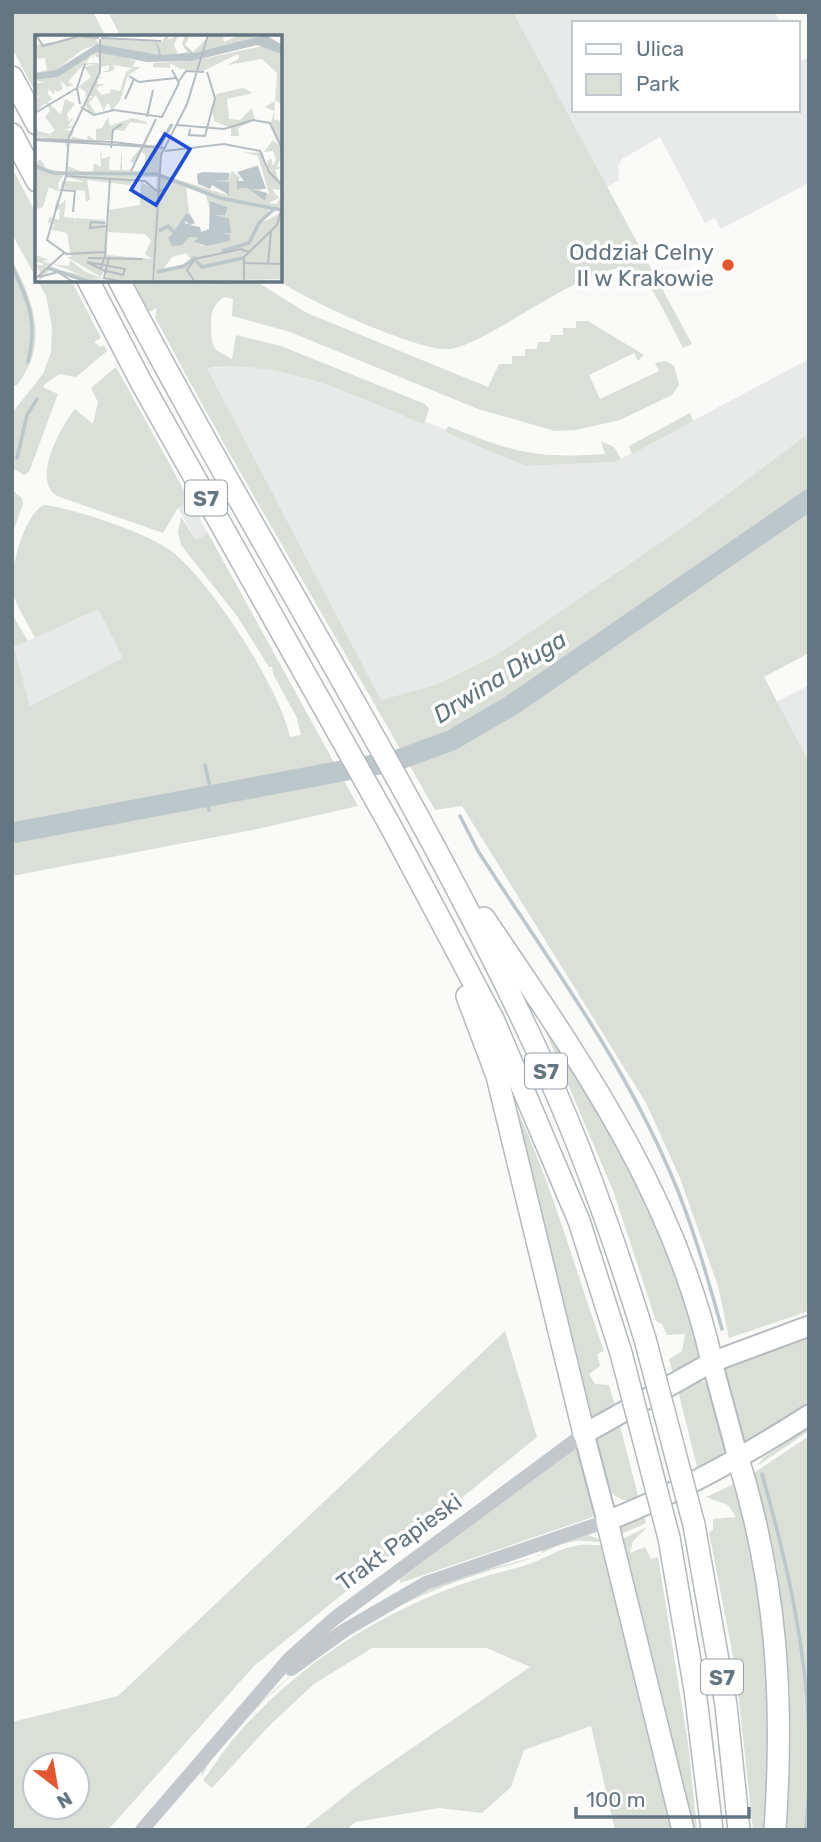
<svg xmlns="http://www.w3.org/2000/svg" width="821" height="1842" font-family="Rubik,sans-serif">
<rect width="100%" height="100%" fill="#fafaf8"/>
<!-- built -->
<g fill="#e8e9e9">
<path d="M513,12H775L780,23H574V110H798V56L801,61L809,57V183L721,229L715,218L705,223L660,137L622,159L618,166L619,180L607,187Z"/>
<path d="M809,359V433L686,525L498,654L438,684L381,700L207,368L249,366L302,374L442,428L526,466L615,462Z"/>
<path d="M190,501L208,533L196,540L178,508Z"/>
<path d="M98,609L123,658L30,706L14,647Z"/>
<path d="M809,685V762L776,702Z"/>
</g>
<!-- green -->
<g fill="#dadfd7" fill-rule="evenodd">
<path d="M12,12H93L106,37H37V95L12,48Z"/>
<path d="M108,12H513L692,344L683,348C675,333 649,278 637,271C603,249 493,343 450,349C421,353 303,299 278,280L280,37H121Z"/>
<path d="M12,168L37,215V280H71L101,338L94,342L100,347L104,345L107,351L76,377L59,374L44,385L43,387L58,394L29,472L24,475L12,468V413L43,374L51,352L52,327L46,296L12,234Z"/>
<path d="M12,260C34,303 50,344 16,386L12,384Z"/>
<path d="M133,280H254L307,313L488,387L499,364H512V356H525V349H537L538,342H550L551,335H563V328H576V321H588L644,355L638,361L634,353L589,375L600,399L659,371L655,363L666,361L674,366L679,385L672,395L620,420L576,430L555,431L478,409L290,332L232,316L233,299L225,297C207,306 211,325 212,342L216,350L232,359L236,335L281,346L425,404L429,409L424,424C352,395 287,359 207,368L381,700L438,684L498,654L686,525L809,433V653L764,677L809,762V1311L729,1338L718,1286L680,1178L646,1103L462,806L435,810C342,645 243,484 155,317L157,308L149,312Z"/>
<path d="M116,367L190,501L178,508L163,533L57,496C31,480 61,426 75,409L93,424L98,402L91,388Z"/>
<path d="M690,413L693,421L632,454L629,446Z"/>
<path d="M448,426C512,452 535,459 605,454L601,441L614,447L621,459L615,462L526,466L445,432Z"/>
<path d="M12,490L22,498L23,504L12,535Z"/>
<path d="M44,505C73,508 147,533 170,550C210,580 280,688 290,737L301,735L297,718L273,674L272,667H269L237,616L181,545L178,532L181,517L196,540L208,533L358,806L257,829L12,876V614L28,641L14,647L30,706L123,658L98,609L35,638C28,623 14,604 12,588C10,568 25,513 44,505Z"/>
<path d="M537,1011L570,1059L658,1214L703,1358L673,1373L669,1359L682,1351L685,1334L667,1335L662,1324L656,1321L614,1193Z"/>
<path d="M508,1090C549,1174 573,1263 604,1351L597,1354L600,1366L589,1374L595,1384L609,1385L615,1405L592,1417Z"/>
<path d="M505,1331L537,1437L255,1665L108,1830H12V1722L118,1696ZM35,1765H77V1807H35Z"/>
<path d="M809,1338V1403L744,1444L722,1370Z"/>
<path d="M697,1379L713,1386L728,1448L724,1456L698,1471L677,1386Z"/>
<path d="M618,1418L639,1499C611,1505 607,1487 601,1464C599,1456 595,1446 598,1437C601,1428 611,1423 618,1418Z"/>
<path d="M809,1428V1431L757,1466L763,1458Z"/>
<path d="M809,1436V1830H783L790,1693L777,1568L754,1473Z"/>
<path d="M578,1447L595,1514L593,1517L400,1583V1579Z"/>
<path d="M738,1482L772,1653L767,1830H753L736,1672L709,1532L713,1530V1519L736,1517L728,1505L706,1497Z"/>
<path d="M643,1514L646,1523L617,1536L620,1522Z"/>
<path d="M647,1527L633,1541L630,1553L645,1547L651,1559L658,1557L688,1743L697,1830H689L618,1541Z"/>
<path d="M588,1535L604,1541C595,1543 586,1540 577,1541C556,1543 537,1558 517,1563C399,1593 290,1657 215,1754C209,1761 206,1770 201,1777L203,1765C275,1683 345,1622 448,1582C479,1570 509,1565 540,1555L543,1549Z"/>
<path d="M607,1545L677,1830H615L591,1726L524,1750L511,1787L482,1813L439,1808L355,1822L347,1830H302L364,1781L530,1667L487,1648H372L314,1684L269,1726L212,1788L203,1780C214,1766 223,1751 235,1737C310,1651 409,1594 520,1567C539,1562 555,1550 575,1546C585,1543 596,1546 607,1545Z"/>
</g>
<g fill="none" stroke-linecap="round" stroke-linejoin="round">
<!-- stream -->
<g stroke="#bbc7cb" stroke-width="3.5">
<path d="M12,266C29,303 38,321 28,362"/>
<path d="M17,458L27,415L37,399"/>
<path d="M205,765L212,796"/>
<path d="M206,797L209,810"/>
<path d="M460,816L478,851C545,955 621,1057 670,1172C692,1222 707,1276 722,1329"/>
<path d="M762,1474C786,1559 806,1644 809,1733"/>
<path d="M806,1830L809,1787"/>
</g>
<!-- river -->
<path stroke="#bbc7cb" stroke-width="21" d="M12,833L395,761L452,740L512,705L809,500"/>
<defs>
<g id="major">
<path d="M809,1326L712,1362L584,1434L607,1521C678,1493 745,1456 809,1415"/>
<path d="M712,1362L738,1458"/>
</g>
<g id="highway">
<path d="M12,77L37,124"/>
<path d="M12,134L37,181"/>
<path d="M88,280L141,382L391,827L494,1021L579,1221L621,1353"/>
<path d="M119,280C252,536 412,783 534,1044C579,1139 614,1238 645,1339"/>
<path d="M484,918C579,1059 674,1192 712,1362"/>
<path d="M467,996L497,1076L584,1434"/>
<path d="M738,1458C777,1585 784,1698 775,1830"/>
<path d="M607,1521L683,1830"/>
<path d="M694,1525L726,1705L739,1830"/>
<path d="M669,1538L695,1690L712,1830"/>
</g>
</defs>
<!-- major casing -->
<use href="#major" stroke="#b5babe" stroke-width="23"/>
<!-- highway casing -->
<use href="#highway" stroke="#b4b9bd" stroke-width="24"/>
<!-- minor -->
<g stroke="#c3c8cc" stroke-width="14">
<path d="M291,1669L345,1630L426,1583L607,1521"/>
<path d="M142,1830L289,1659L335,1618L584,1434"/>
</g>
<!-- major -->
<use href="#major" stroke="#fff" stroke-width="19"/>
<!-- highway -->
<use href="#highway" stroke="#fff" stroke-width="21"/>
<defs>
<g id="highway-bridge">
<path d="M645,1339L694,1525"/>
<path d="M621,1353L669,1538"/>
</g>
</defs>
<!-- highway-bridge casing -->
<use href="#highway-bridge" stroke="#b4b9bd" stroke-width="24" stroke-linecap="butt"/>
<!-- highway-bridge -->
<use href="#highway-bridge" stroke="#fff" stroke-width="21"/>
</g>
<!-- markers -->
<circle fill="#e4572e" stroke="#fff" stroke-width="2.5" cx="728" cy="265" r="7"/>
<g text-anchor="middle" dominant-baseline="central" stroke-width="7" stroke-linejoin="round" paint-order="stroke">
<!-- shield labels -->
<g fill="#fff" stroke="#939fa8" stroke-width="2">
<rect x="185" y="480.5" width="42" height="35" rx="5"/>
<rect x="525" y="1053.5" width="42" height="35" rx="5"/>
<rect x="701" y="1659.5" width="42" height="35" rx="5"/>
</g>
<g font-size="21" font-weight="bold" fill="#657683">
<text x="206" y="498">S7</text>
<text x="546" y="1071">S7</text>
<text x="722" y="1677">S7</text>
</g>
<!-- poi labels -->
<g font-size="23" fill="#657683" stroke="#fff" text-anchor="end">
<text x="714" y="252">Oddział Celny<tspan x="714" dy="26">II w Krakowie</tspan></text>
</g>
<!-- street labels -->
<g font-size="23" fill="#657683" stroke="#fff">
<text transform="translate(399 1542) rotate(-36)">Trakt Papieski</text>
</g>
<!-- water labels -->
<g font-size="24" font-style="italic" fill="#60757c" stroke="#fff">
<text transform="translate(500 677) rotate(-32)">Drwina Długa</text>
</g>
</g>
<!-- overview -->
<g transform="translate(35 35)">
<rect width="247" height="247" fill="#fafaf8"/>
<path d="M58,0L64,9L47,15L21,35L0,38L12,35L10,23L0,24V10ZM132,0L134,5L143,0L139,11L143,19L152,17L147,9L150,0H155L150,10L158,17L173,2L188,1L189,7L205,0L228,2L144,21L99,19L65,9L67,4L126,7ZM233,10L247,19V70L240,65L242,38L227,24L192,30L204,24L203,19L168,36L146,34L134,28L136,33L118,32V28L157,26ZM64,16L65,25L59,19L58,25L57,19L51,28H65L66,16L72,17L101,26L97,32H106L93,40L85,66L76,76L74,68L71,70L69,76L61,60L54,68L61,79L54,77L49,68L58,61L50,62L51,57L43,52L56,42L49,32L62,29L48,30L33,47L39,50L32,52L25,45L28,54L22,57L20,54L19,60L14,54L13,59L17,64L13,67L26,80L30,64L40,69L32,79L34,86L39,82L33,91H40L29,95L39,96L32,114L30,108L0,106L13,103L0,102V83L3,96L15,99L20,95L10,82L15,76L11,68L0,77V64L6,60L0,62V48H10L0,45L23,42L49,22L61,17ZM78,30L97,33L91,37L85,56L76,54L75,58L67,60L61,53L70,49H63L62,43L72,42H63L66,32L74,30V35L67,37H74L80,34ZM208,53L218,58L192,64L194,84L205,85L217,73L220,85L203,93L204,101H196V93L179,86L177,72L182,59ZM240,66L239,84L247,87V122L242,131L247,133L240,135L247,155L237,154L244,163L234,168L242,169L247,159L246,173L172,160L235,174L225,189L247,177V244L119,247L125,139L192,160L194,148L176,147V144L193,145L197,136L209,146L202,142V154L213,153L211,134L223,130L226,156L234,159L223,121L209,117L228,118L231,135L233,125L237,124V131L241,125L238,116L229,117L238,105L245,111L236,88L239,76L230,72ZM151,152L171,160L175,176L176,166L193,172L190,180H179L194,183L195,198H188L195,200V206L168,211L158,205L168,203L166,194L165,203L153,202L142,209L154,180L160,187L154,177ZM151,218L156,224L151,230L128,235L137,222ZM73,82L75,91L97,83L112,87V89L95,87L89,96L79,95L75,105L34,107L35,101L52,105L53,100L61,106V94L67,93ZM138,89L127,111L117,247H81L75,246L57,242L71,247H48L16,234L3,247L6,238L2,233L0,237V229L8,231V228L0,227L1,220L14,225L7,226L17,229L10,232L47,240L18,229L34,231L35,225L51,237L74,246L69,236L66,242L32,222H36L32,198L15,194L20,190L13,187L14,182L24,185L25,174L19,176L22,164L25,170L31,164L29,182L40,183L39,188L41,183L70,185L72,220L117,224L110,219L116,205L110,199L73,197L74,175L105,170L106,147L121,155L122,142H103L94,150L52,145L55,164L51,167L50,156L26,153L27,146L49,147L34,142L32,131L48,137H58L59,128L66,132L65,112L67,124L75,121L74,135H85L87,111V135L110,136V120L105,115L99,129L95,126L105,113L124,109ZM5,124L12,134L31,137L23,148L24,157L14,152L8,172L0,175V129Z" fill="#dadfd7" fill-rule="evenodd"/>
<path d="M151,0L148,9L158,18L231,0L247,10V19L222,10L157,26L112,27L61,17L23,42L0,45V38L21,35L62,9L124,20L122,10L120,8V7L124,11L126,20L156,18L148,9ZM223,131L231,154H215L232,158L230,166L213,153L202,154V141L204,146H209L202,137ZM168,137L195,138L193,145L176,146L194,147V160L177,150L175,154L163,149L162,139ZM175,166L193,172L190,180H180L194,183L196,198H188L195,200V206L171,211L158,206L164,203L154,202L147,210L137,211L133,203L148,188L154,189L150,185L154,179L160,188L155,190L165,192L166,197L174,194Z" fill="#bbc7cb"/>
<path fill="none" stroke="#bbc7cb" stroke-width="3.5" d="M125,110L137,89M0,131L18,138L121,139L185,163L247,175M124,196L133,191L140,198L153,179M187,216L214,208L224,188L239,174M161,226L167,232L208,223M13,233L55,247M122,237L149,231L161,222"/>
<path fill="none" stroke="#b5bdc2" stroke-width="2" d="M1,0L8,11L45,1M33,0L64,3M66,3L126,6M94,41L104,47L141,43M144,46L151,36L169,37M90,64L99,44M45,69L42,53L50,29M46,72L59,80L79,75L127,82L144,48L137,35M0,78L42,53M112,82L118,55M142,90L189,94L218,85L235,88L247,114M155,94L154,100L170,101L180,63L172,37M0,104L77,107L131,113L0,105M76,113L78,95L87,89M130,116L189,109L225,116L234,137L247,150M96,136L121,84M31,141L110,146L123,157L132,152M25,155L40,156L38,177M70,188L56,187L55,193L72,191M31,219L70,217M33,220L12,205L31,141L34,102L65,37V4M74,222L69,243L88,247M53,223L108,224M52,227L90,234L88,240L72,236M52,227L72,237M208,228L247,229M233,229L236,196M65,235L70,221L75,144M4,242L23,237L38,247M0,244L29,218M209,245V222L242,190L247,172M118,247L126,120L152,69L173,0M160,247L152,235L160,224L206,214L213,217"/>
<path fill="#1d4ed8" fill-opacity="0.15" stroke="#1d4ed8" stroke-width="3.5" d="M130,99L155,114L121,170L96,155Z"/>
<rect width="247" height="247" fill="none" stroke="#657683" stroke-width="3.5"/>
</g>
<!-- border -->
<rect width="821" height="1842" fill="none" stroke="#657683" stroke-width="28"/>
<!-- legend -->
<rect x="572" y="21" width="228" height="91" fill="#ffffff" stroke="#c1c8cd" stroke-width="2"/>
<rect x="586" y="44" width="35" height="10" fill="#ffffff" stroke="#c1c8cd" stroke-width="2"/>
<text x="636" y="56" font-size="21" fill="#657683">Ulica</text>
<rect x="586" y="74" width="35" height="21" fill="#dadfd7" stroke="#c1c8cd" stroke-width="2"/>
<text x="636" y="91" font-size="21" fill="#657683">Park</text>
<!-- north arrow -->
<g transform="translate(56 1786) rotate(149)"><circle r="33" fill="#ffffff" stroke="#c1c8cd" stroke-width="2"/>
<path d="M0-5L12 26L0 18L-12 26Z" fill="#e4572e"/>
<text y="-10" font-size="19" font-weight="bold" text-anchor="middle" fill="#657683">N</text>
</g>
<!-- scale -->
<path d="M576 1807v10h173v-10" fill="none" stroke="#657683" stroke-width="3.5"/>
<text x="586" y="1807" font-size="21" fill="#657683" stroke="#ffffff" stroke-width="5" paint-order="stroke">100 m</text>
</svg>
